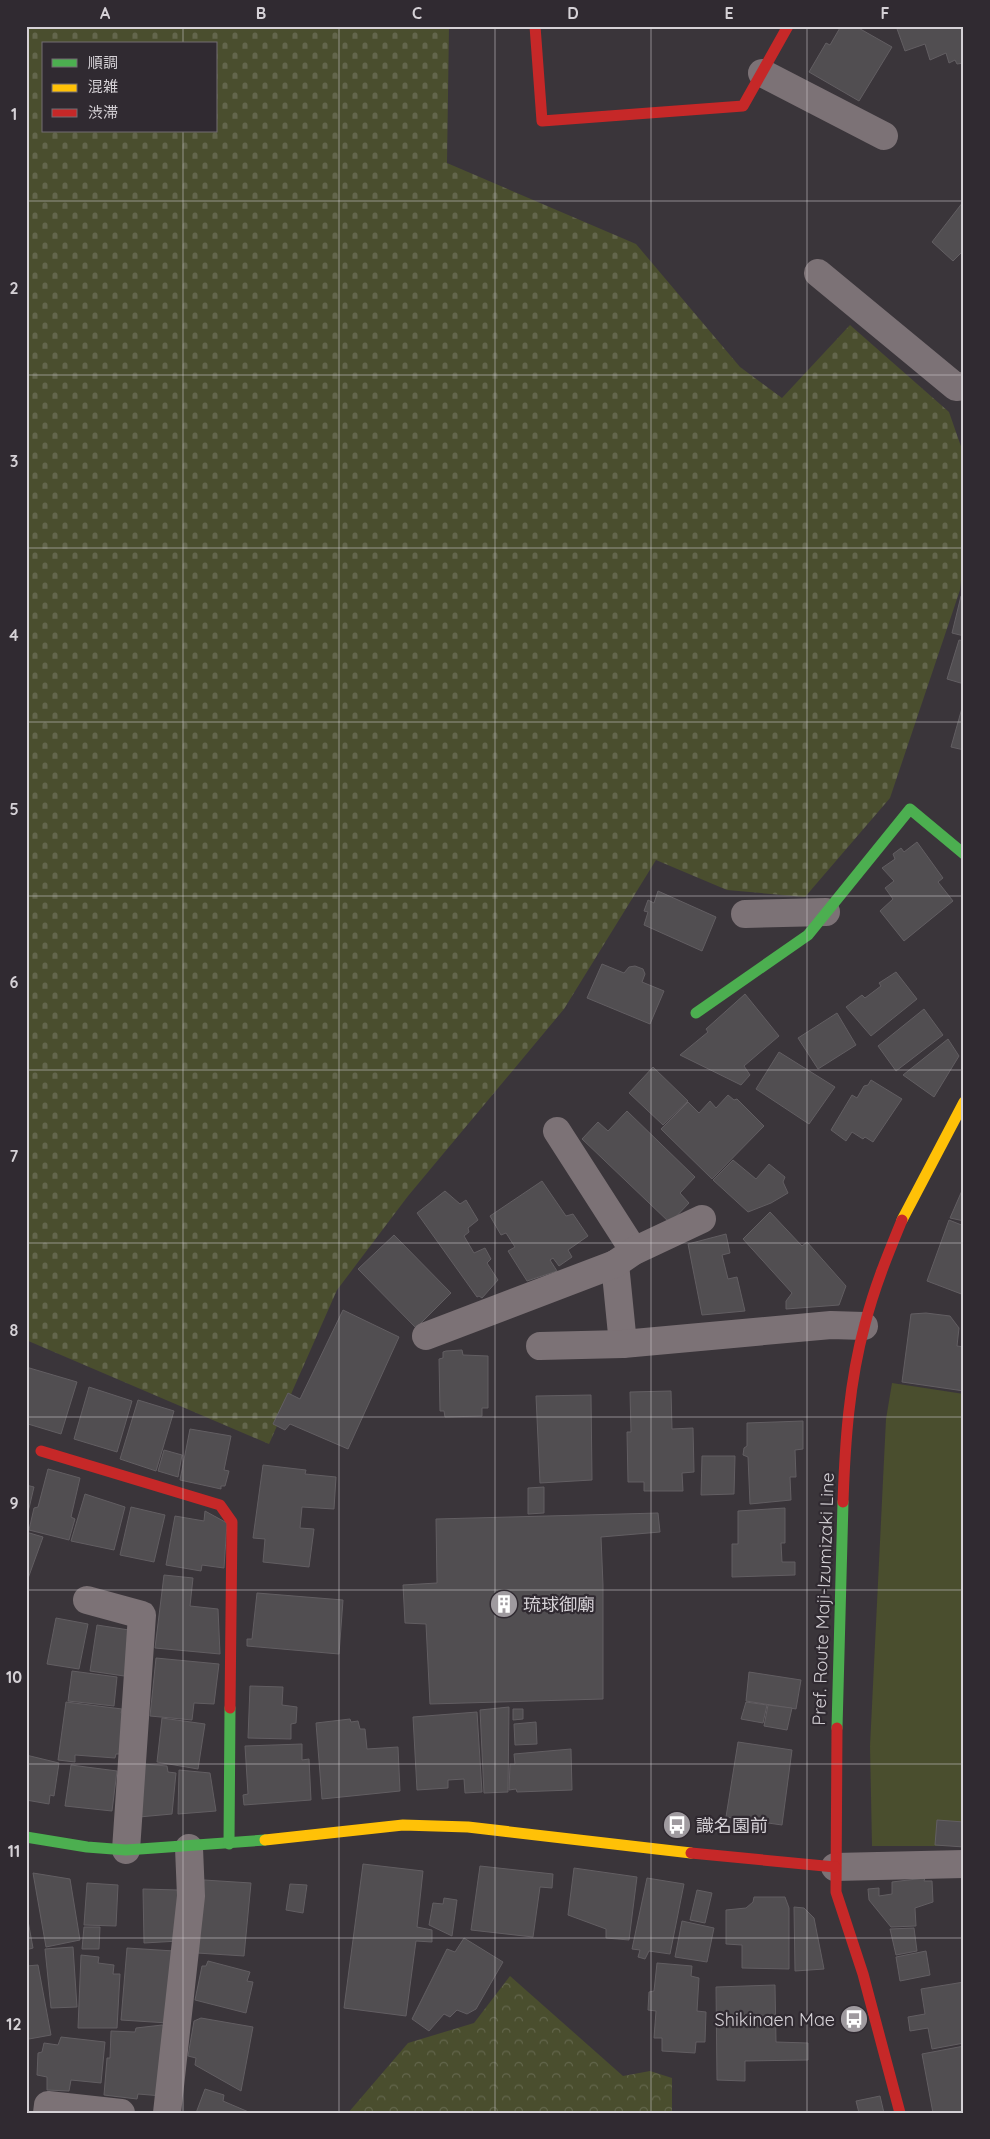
<svg xmlns="http://www.w3.org/2000/svg" width="990" height="2139" font-family="Quicksand,'Noto Sans JP',sans-serif">
<defs>
<pattern id="forest-crowns" width="20" height="18" patternUnits="userSpaceOnUse" patternTransform="scale(1.25)"><rect width="20" height="18" fill="#4a4e2e"/><path d="M2 6a3 3 0 1 1 6 0M12 15a3 3 0 1 1 6 0" fill="none" stroke="#63664c"/></pattern>
<pattern id="cemetery-stones" width="16" height="16" patternUnits="userSpaceOnUse" patternTransform="scale(1.25)"><rect width="16" height="16" fill="#4a4e2e"/><path d="M2 7V4a2 2 0 0 1 4 0v3zM10 15v-3a2 2 0 0 1 4 0v3z" fill="#63664c"/></pattern>
</defs>
<rect width="100%" height="100%" fill="#3a353a"/>
<!-- forest -->
<path fill="url(#forest-crowns)" d="M510,1976L623,2076L650,2071L672,2078V2113H348L408,2043L474,2023Z"/>
<!-- cemetery -->
<path fill="url(#cemetery-stones)" fill-rule="evenodd" d="M26,26H449L447,163L636,244L740,367L782,398L850,325L949,412L964,455V552L960,590L890,798L805,897L727,890L656,860L564,1009L408,1196L337,1290L269,1444L26,1340ZM44,44H216V131H44Z"/>
<!-- park -->
<path fill="#4a4e2e" d="M892,1383L964,1394V1846H872L870,1746L886,1419Z"/>
<!-- building -->
<g fill="#514e51" stroke="#625e62">
<path d="M841,26H855L892,47L859,101L809,72L826,43L830,45Z"/>
<path d="M896,26H964V63L957,64L955,60L949,63L946,53L930,60L925,44L905,51Z"/>
<path d="M963,202L964,258L962,252L953,261L932,242Z"/>
<path d="M961,596L964,597V636L952,633Z"/>
<path d="M959,640L964,641V684L947,679Z"/>
<path d="M964,701V750L951,747Z"/>
<path d="M917,842L943,878L938,882L953,901L904,941L880,911L893,899L885,888L894,881L882,868L895,859L893,854L901,848L904,852Z"/>
<path d="M658,891L716,917L702,951L644,925L648,912L644,911L648,900L654,903Z"/>
<path d="M602,964L624,973L629,967L635,966L643,969L645,974L642,982L664,991L650,1024L587,998Z"/>
<path d="M896,972L917,999L871,1036L846,1007L862,995L865,998L881,986L879,983Z"/>
<path d="M745,994L779,1036L744,1066L750,1075L741,1085L680,1055L708,1032L706,1029Z"/>
<path d="M924,1009L943,1035L896,1071L878,1046Z"/>
<path d="M837,1013L856,1045L818,1069L798,1038Z"/>
<path d="M948,1039L959,1056L934,1097L903,1075Z"/>
<path d="M779,1052L835,1087L809,1124L756,1089Z"/>
<path d="M653,1067L688,1101L663,1125L629,1093Z"/>
<path d="M871,1080L902,1099L873,1142L865,1137L863,1139L852,1132L846,1141L831,1130L852,1095L857,1098L864,1086L868,1085Z"/>
<path d="M728,1095L734,1100L737,1099L764,1126L712,1179L661,1129L688,1102L699,1113L710,1101L716,1108Z"/>
<path d="M627,1111L695,1177L680,1193L689,1203L670,1223L582,1139L598,1122L608,1131Z"/>
<path d="M733,1160L756,1179L769,1164L785,1177L783,1182L788,1193L771,1203L748,1212L713,1180Z"/>
<path d="M542,1181L566,1216L573,1214L588,1236L568,1250L572,1257L559,1266L553,1258L550,1260L557,1271L527,1281L508,1251L515,1247L506,1233L501,1235L490,1216Z"/>
<path d="M964,1186V1221L950,1218Z"/>
<path d="M445,1191L460,1204L466,1200L478,1220L468,1228L469,1232L464,1236L474,1253L485,1248L491,1259L487,1263L498,1280L482,1298L479,1296L477,1297L417,1213Z"/>
<path d="M770,1212L802,1246L807,1242L846,1286L839,1305L786,1309V1301L792,1293L743,1239Z"/>
<path d="M949,1220L964,1226V1295L927,1281Z"/>
<path d="M726,1234L730,1253L722,1255L728,1279L737,1277L745,1311L702,1315L688,1244Z"/>
<path d="M394,1235L451,1293L416,1328L358,1269Z"/>
<path d="M343,1310L399,1337L348,1449L290,1424L285,1430L273,1424L288,1393L300,1399Z"/>
<path d="M926,1313L950,1316L959,1328L957,1346L964,1347V1391L902,1382L911,1314Z"/>
<path d="M462,1350L463,1355L488,1356V1408H482V1416L445,1417L444,1411H440L439,1359L443,1358V1352L446,1351Z"/>
<path d="M26,1367L77,1382L61,1434L28,1424L26,1427Z"/>
<path d="M89,1387L132,1401L117,1452L74,1439Z"/>
<path d="M671,1391L672,1429L693,1428L694,1472L682,1473L683,1491H644V1482H628L627,1432H631L630,1392Z"/>
<path d="M591,1395L592,1480L540,1483L536,1396Z"/>
<path d="M138,1400L174,1411L156,1471L120,1459Z"/>
<path d="M803,1421V1449L795,1450L796,1477H790L791,1500L750,1504L748,1457L743,1455L744,1448L747,1446V1423Z"/>
<path d="M190,1429L231,1436L224,1470L229,1471L225,1486H221V1489L180,1480Z"/>
<path d="M164,1450L182,1455L178,1477L158,1471Z"/>
<path d="M702,1456H735L734,1494L701,1495Z"/>
<path d="M263,1465L306,1470L305,1474L336,1477L334,1509L302,1507L300,1528L314,1529L309,1567L263,1562L265,1539L253,1538Z"/>
<path d="M48,1469L80,1478L71,1517L75,1519L69,1540L29,1530L34,1508L38,1507Z"/>
<path d="M26,1485L34,1487L26,1521Z"/>
<path d="M544,1487V1513L528,1514V1488Z"/>
<path d="M85,1494L125,1507L114,1550L71,1541Z"/>
<path d="M131,1507L165,1515L154,1562L120,1555Z"/>
<path d="M785,1508V1543H781L782,1562H795V1575L732,1577V1544H738V1511Z"/>
<path d="M205,1511L227,1523L224,1568L202,1565L201,1571L166,1565L175,1516L204,1521Z"/>
<path d="M658,1513L660,1532L601,1537L603,1585V1699L430,1704L426,1624L405,1623L403,1585L437,1583L436,1519Z"/>
<path d="M26,1532L43,1537L26,1584Z"/>
<path d="M164,1575L193,1578L190,1606L218,1609L220,1654L155,1648Z"/>
<path d="M257,1593L343,1600L339,1654L247,1646V1639H252Z"/>
<path d="M56,1618L88,1624L79,1669L47,1664Z"/>
<path d="M97,1625L129,1630L131,1677L90,1671Z"/>
<path d="M156,1658L219,1664L214,1704L194,1703L192,1720L150,1716Z"/>
<path d="M72,1671L117,1677L114,1706L68,1701Z"/>
<path d="M749,1672L801,1680L796,1709L746,1701Z"/>
<path d="M250,1686L283,1687L282,1705L297,1707L296,1723L291,1724V1739L248,1738Z"/>
<path d="M66,1702L122,1709L121,1713L128,1714L124,1754H116L115,1758L75,1755V1762L58,1760Z"/>
<path d="M746,1702L767,1705L763,1723L741,1719Z"/>
<path d="M768,1705L792,1708L787,1730L764,1726Z"/>
<path d="M509,1707L508,1792L484,1793L480,1710Z"/>
<path d="M513,1709H523V1719L513,1720Z"/>
<path d="M477,1712L482,1792L465,1793L464,1779L448,1780V1788L417,1790L413,1717Z"/>
<path d="M162,1718L205,1724L198,1769L157,1762Z"/>
<path d="M350,1719L351,1722L358,1721L360,1729H365L367,1749L398,1747L400,1791L322,1799L316,1723Z"/>
<path d="M536,1722L537,1744L515,1745L514,1724Z"/>
<path d="M738,1742L792,1750L782,1825L726,1817Z"/>
<path d="M302,1744V1760L309,1759L311,1800L244,1805L243,1795L248,1794L245,1746Z"/>
<path d="M571,1749L572,1790L517,1792L516,1789L509,1790L510,1764H515L514,1754Z"/>
<path d="M26,1755L59,1763L54,1796L50,1795L49,1804L26,1800Z"/>
<path d="M143,1764L167,1766L168,1772L176,1773L172,1814L139,1817Z"/>
<path d="M71,1765L117,1771L112,1811L65,1806Z"/>
<path d="M179,1770L210,1773L216,1811L178,1814Z"/>
<path d="M937,1820L964,1822V1847L935,1845Z"/>
<path d="M363,1864L423,1871L417,1927L432,1930V1942L416,1941L406,2016L344,2008Z"/>
<path d="M480,1866L553,1874L552,1888L540,1887L533,1937L471,1930Z"/>
<path d="M574,1868L637,1877L629,1940L606,1938V1929L568,1915Z"/>
<path d="M33,1873L70,1879L80,1940L46,1947Z"/>
<path d="M647,1878L684,1884L670,1954L649,1951L645,1959L638,1957L640,1950L632,1949Z"/>
<path d="M925,1878L924,1881H932L933,1902L915,1908L916,1926L891,1927L869,1900L868,1889L879,1888V1896L892,1894V1882Z"/>
<path d="M204,1880L251,1883L244,1956L197,1953Z"/>
<path d="M87,1883L118,1885L116,1926L84,1925Z"/>
<path d="M290,1884L307,1885L303,1913L286,1910Z"/>
<path d="M143,1889L178,1890L179,1941L144,1943Z"/>
<path d="M697,1890L712,1893L705,1923L690,1920Z"/>
<path d="M754,1897H785L789,1908V1969L742,1968V1945L726,1944V1910L746,1908L753,1902Z"/>
<path d="M444,1898L457,1900L452,1936L429,1925L433,1903L443,1904Z"/>
<path d="M794,1907L804,1908L814,1918L824,1969L795,1971Z"/>
<path d="M26,1910L33,1948L26,1950Z"/>
<path d="M682,1921L714,1928L707,1962L675,1957Z"/>
<path d="M84,1927H100L99,1949H82Z"/>
<path d="M914,1928L917,1951L896,1955L890,1929Z"/>
<path d="M464,1938L503,1962L476,2009L467,2014L457,2010L450,2017L444,2014L429,2031L412,2019L447,1949L455,1952Z"/>
<path d="M73,1947L77,2007L51,2008L45,1949Z"/>
<path d="M127,1948L174,1951L168,2023L121,2020Z"/>
<path d="M926,1951L930,1975L900,1981L896,1957Z"/>
<path d="M81,1955L99,1957L98,1963L114,1965L113,1974H120L117,2028H78Z"/>
<path d="M208,1961L250,1972L247,1981L253,1982L246,2013L195,2000L202,1966H206Z"/>
<path d="M657,1963L692,1966L691,1976L699,1978L697,2011L706,2012L705,2042H696L695,2053L662,2051V2038H654L656,2011L648,2010L649,1992L654,1991Z"/>
<path d="M38,1965L51,2035L29,2039L26,2026V1966Z"/>
<path d="M964,1982V2043L932,2049L928,2028L910,2031L908,2017L925,2014L921,1989Z"/>
<path d="M775,1985L776,2042L808,2043V2060L745,2061V2081L717,2080L716,1987Z"/>
<path d="M201,2018L253,2027L241,2091L195,2065L196,2058L188,2056L194,2021Z"/>
<path d="M162,2025L170,2028L162,2096L138,2094L137,2099L104,2095L107,2058H110L111,2031L135,2032L136,2028Z"/>
<path d="M61,2037L105,2042L101,2083L71,2080L69,2091L47,2090V2077L37,2075L38,2053L42,2052L44,2043L58,2045Z"/>
<path d="M964,2046V2113H933L922,2054Z"/>
<path d="M205,2089L224,2095L223,2101L251,2113H196Z"/>
<path d="M880,2096L884,2113H859L856,2101Z"/>
</g>
<g fill="none" stroke-linecap="round" stroke-linejoin="round">
<!-- street -->
<g stroke="#7c7276" stroke-width="28">
<path d="M762,73L884,136"/>
<path d="M818,273L956,387L964,386"/>
<path d="M745,914L826,912"/>
<path d="M557,1131L634,1251"/>
<path d="M615,1264L623,1344"/>
<path d="M426,1336L615,1264L634,1251L702,1219"/>
<path d="M540,1346L623,1344L831,1325L864,1326"/>
<path d="M87,1600L142,1615L126,1850"/>
<path d="M835,1867L964,1864"/>
<path d="M47,2113L48,2105L121,2113"/>
<path d="M167,2113L191,1896L189,1848"/>
</g>
<!-- fast -->
<g stroke="#4caf50" stroke-width="11">
<path d="M696,1013L808,935L910,809L964,854"/>
<path d="M837,1728L843,1502"/>
<path d="M26,1837L87,1847L126,1850L265,1840"/>
<path d="M229,1844L230,1708"/>
</g>
<!-- slow -->
<g stroke="#ffc107" stroke-width="11">
<path d="M902,1220L964,1102"/>
<path d="M265,1840L403,1825L468,1827L691,1853"/>
</g>
<!-- jam -->
<g stroke="#c62828" stroke-width="11">
<path d="M535,26L542,121L743,106L788,26"/>
<path d="M41,1451L220,1505L232,1522L230,1708"/>
<path d="M843,1502C845,1443 849,1382 865,1324C874,1288 888,1254 902,1220"/>
<path d="M837,1728L836,1892L863,1974L900,2113"/>
<path d="M691,1853L835,1867"/>
</g>
</g>
<!-- grid -->
<path fill="none" stroke="#d5d1d6" stroke-width="1" stroke-opacity="0.55" d="M183,26V44M339,26V2113M495,26V2113M651,26V2113M807,26V2113M183,131V2113M26,201H964M26,375H964M26,548H964M26,722H964M26,896H964M26,1070H964M26,1243H964M26,1417H964M26,1590H964M26,1764H964M26,1938H964"/>
<!-- icons -->
<defs>
<symbol id="building-disc" viewBox="-11 -11 22 22"><circle r="9.5" fill="#9f9a9f" stroke="#302a31"/><path d="M-4-6H4V6H1V3H-1V6H-4ZM-2.5-4.3h1.7v1.8h-1.7ZM.8-4.3h1.7v1.8H.8ZM-2.5-1h1.7V.8h-1.7ZM.8-1h1.7V.8H.8Z" fill="#fff"/></symbol>
<symbol id="bus-disc" viewBox="-11 -11 22 22"><circle r="9.5" fill="#9f9a9f" stroke="#302a31"/><path d="M-5-6H5V4H4V6H2V4H-2V6H-4V4H-5ZM-3.5-4V0h7V-4ZM-3.5 1.2v1.5H-2V1.2ZM2 1.2v1.5H3.5V1.2Z" fill="#fff"/></symbol>
</defs>
<g fill-rule="evenodd">
<use href="#building-disc" x="488" y="1588" width="32" height="32"/>
<use href="#bus-disc" x="661" y="1809" width="32" height="32"/>
<use href="#bus-disc" x="838" y="2003" width="32" height="32"/>
</g>
<g text-anchor="middle" dominant-baseline="central" stroke-width="4.5" stroke-linejoin="round" paint-order="stroke">
<!-- street labels -->
<g font-size="18" fill="#d5d1d6" stroke="#302a31">
<text transform="translate(823 1599) rotate(-88)">Pref. Route Maji-Izumizaki Line</text>
</g>
<!-- poi labels -->
<g font-size="18" fill="#d5d1d6" stroke="#302a31" text-anchor="start">
<text x="523" y="1604">琉球御廟</text>
<text x="696" y="1825">識名園前</text>
<text x="835" y="2019" text-anchor="end">Shikinaen Mae</text>
</g>
</g>
<!-- border -->
<rect width="990" height="2139" fill="none" stroke="#302a31" stroke-width="55"/>
<!-- legend -->
<rect x="42" y="42" width="175" height="90" fill="#302a31" stroke="#726d73"/>
<rect x="52" y="59" width="25" height="8" fill="#4caf50" stroke="#726d73"/>
<text x="88" y="68" font-size="15" fill="#d5d1d6">順調</text>
<rect x="52" y="84" width="25" height="8" fill="#ffc107" stroke="#726d73"/>
<text x="88" y="92" font-size="15" fill="#d5d1d6">混雑</text>
<rect x="52" y="109" width="25" height="8" fill="#c62828" stroke="#726d73"/>
<text x="88" y="118" font-size="15" fill="#d5d1d6">渋滞</text>
<rect x="28" y="28" width="934" height="2084" fill="none" stroke="#d5d1d6" stroke-width="2"/>
<g font-size="16" text-anchor="middle" font-weight="bold" fill="#d5d1d6">
<text x="105" y="19">A</text>
<text x="261" y="19">B</text>
<text x="417" y="19">C</text>
<text x="573" y="19">D</text>
<text x="729" y="19">E</text>
<text x="885" y="19">F</text>
<text x="14" y="120">1</text>
<text x="14" y="294">2</text>
<text x="14" y="467">3</text>
<text x="14" y="641">4</text>
<text x="14" y="815">5</text>
<text x="14" y="988">6</text>
<text x="14" y="1162">7</text>
<text x="14" y="1336">8</text>
<text x="14" y="1509">9</text>
<text x="14" y="1683">10</text>
<text x="14" y="1857">11</text>
<text x="14" y="2030">12</text>
</g>
</svg>
